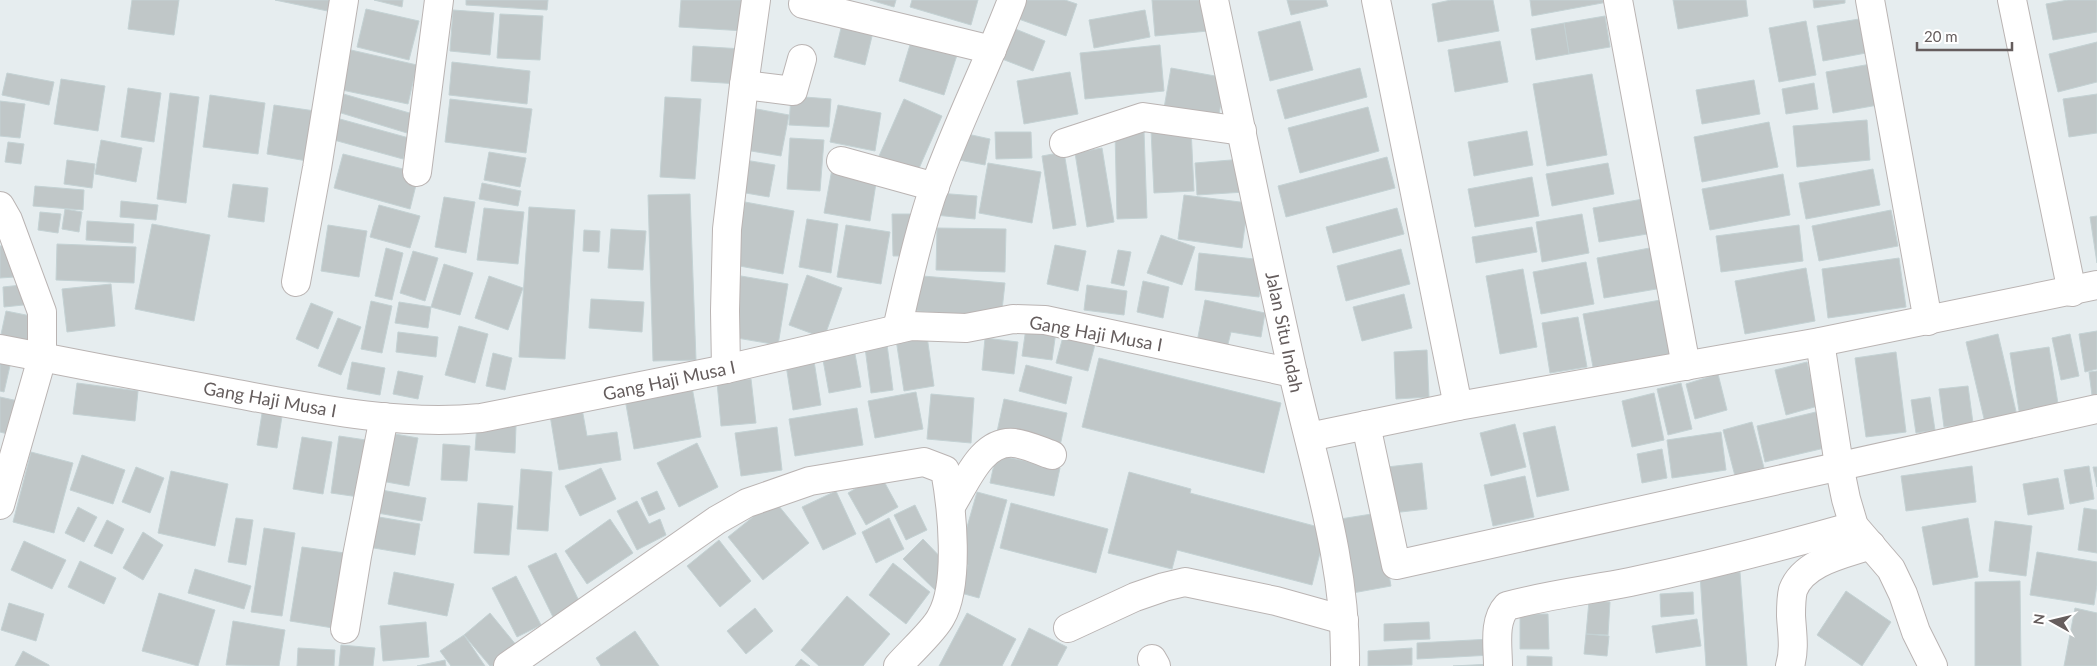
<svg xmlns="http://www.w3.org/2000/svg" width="2097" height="666" font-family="Lato,sans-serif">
<rect width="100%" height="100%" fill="#e6edef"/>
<!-- building -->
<g fill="#c0c7c8" stroke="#c4d2d4">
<path d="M132,0H179L174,35L128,29Z"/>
<path d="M275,0H340L337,13Z"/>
<path d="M374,0H403L402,7Z"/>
<path d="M466,0H548L547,10L466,5Z"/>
<path d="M681,0H747L745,31L679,27Z"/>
<path d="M870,0H896L894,7Z"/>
<path d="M912,0H978L971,25L910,7Z"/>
<path d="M1019,0H1065L1077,4L1066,36L1013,17Z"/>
<path d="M1152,0H1205L1208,31L1155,36Z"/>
<path d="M1287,0H1326L1328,6L1291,15Z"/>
<path d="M1451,0H1493L1499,31L1438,42L1432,4Z"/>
<path d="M1530,0H1613V1L1532,16Z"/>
<path d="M1673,0H1746L1748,16L1678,29Z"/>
<path d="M1813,0H1845V3L1814,8Z"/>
<path d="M2068,0H2097V32L2053,40L2046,4Z"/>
<path d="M366,9L419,21L409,60L357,47Z"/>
<path d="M453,10L494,13L490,55L450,51Z"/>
<path d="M1145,10L1150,37L1094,48L1089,20Z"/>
<path d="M500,14L543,16L540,60L497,58Z"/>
<path d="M1605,16L1610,47L1569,54L1564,23Z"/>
<path d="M1859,19L1866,53L1823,61L1817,26Z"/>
<path d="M843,20L874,28L865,65L834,57Z"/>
<path d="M1300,21L1313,70L1270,81L1258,32Z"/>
<path d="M1806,21L1816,75L1779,82L1769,28Z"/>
<path d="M1564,23L1569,54L1536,60L1531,29Z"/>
<path d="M1013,28L1045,41L1033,71L1002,59Z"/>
<path d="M913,35L959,49L944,95L899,81Z"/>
<path d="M1500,41L1508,82L1455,92L1448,50Z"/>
<path d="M2097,42V82L2058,92L2049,54Z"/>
<path d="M1160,45L1164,91L1085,99L1080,53Z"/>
<path d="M693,46L743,49L740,84L691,81Z"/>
<path d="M351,50L417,65L408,104L342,90Z"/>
<path d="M452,62L530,71L527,104L449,95Z"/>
<path d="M1871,64L1878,105L1833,113L1826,72Z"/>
<path d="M1171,68L1226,78L1217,124L1163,114Z"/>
<path d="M1360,68L1367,97L1285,119L1277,90Z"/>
<path d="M1070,72L1078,114L1024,124L1017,81Z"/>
<path d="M7,73L54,82L49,105L2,95Z"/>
<path d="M1592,74L1607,155L1547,166L1533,84Z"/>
<path d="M61,79L105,86L98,131L54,124Z"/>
<path d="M1754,80L1760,114L1702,124L1696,90Z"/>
<path d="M1814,83L1818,109L1786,114L1782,89Z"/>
<path d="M128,88L161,93L154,142L121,137Z"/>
<path d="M333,91L413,114L407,133L328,109Z"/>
<path d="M170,93L199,97L186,203L157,199Z"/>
<path d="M2097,94V133L2069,137L2063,99Z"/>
<path d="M210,95L265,103L258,154L203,147Z"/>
<path d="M791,96L831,99L829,127L789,125Z"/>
<path d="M665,97L701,99L695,179L660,177Z"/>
<path d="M450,99L532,109L526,153L445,142Z"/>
<path d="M904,99L942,116L917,173L879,156Z"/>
<path d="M0,101L25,104L20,138L0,136Z"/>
<path d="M274,105L315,111L307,161L267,154Z"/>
<path d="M838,105L881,113L875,151L830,142Z"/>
<path d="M746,107L789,115L781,156L739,149Z"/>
<path d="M1368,107L1379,151L1300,173L1288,128Z"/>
<path d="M329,116L409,138L403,159L323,137Z"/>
<path d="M1867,120L1870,160L1797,167L1793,126Z"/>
<path d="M1769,122L1778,167L1702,182L1694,137Z"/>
<path d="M1191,128L1194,191L1154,193L1151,130Z"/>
<path d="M1144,131L1147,218L1117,219L1115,132Z"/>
<path d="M1527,131L1533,165L1474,176L1468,142Z"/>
<path d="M958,132L990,139L985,165L954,159Z"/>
<path d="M995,132H1031L1032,158L996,159Z"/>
<path d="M790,138L824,140L820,191L787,189Z"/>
<path d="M101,140L142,148L136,182L95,174Z"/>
<path d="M8,142L24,144L21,164L5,162Z"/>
<path d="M1102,148L1114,222L1087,227L1075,153Z"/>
<path d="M489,152L526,158L520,187L484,180Z"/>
<path d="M1064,152L1076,225L1053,229L1042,156Z"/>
<path d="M343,154L419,173L410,209L334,188Z"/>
<path d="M1387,157L1395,188L1286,217L1278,186Z"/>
<path d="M739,159L775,165L769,197L734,191Z"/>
<path d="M1243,159L1245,192L1197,195L1195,163Z"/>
<path d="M67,160L95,164L92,188L64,184Z"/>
<path d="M988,163L1041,172L1032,223L979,213Z"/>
<path d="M1608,163L1614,194L1552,206L1546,174Z"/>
<path d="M832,169L877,177L870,221L824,213Z"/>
<path d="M1873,169L1880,205L1806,219L1799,183Z"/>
<path d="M1783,174L1790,215L1710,230L1702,189Z"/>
<path d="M1532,177L1539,216L1475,227L1468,189Z"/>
<path d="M482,183L521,191L518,206L479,199Z"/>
<path d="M233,184L268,188L264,222L228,217Z"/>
<path d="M35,186L84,190L83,210L33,206Z"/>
<path d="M937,193L977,196L975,219L935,215Z"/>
<path d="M690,194L696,360L653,361L648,195Z"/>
<path d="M1184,195L1248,203L1242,248L1178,239Z"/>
<path d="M444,197L475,202L466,253L435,247Z"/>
<path d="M1654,197L1659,232L1599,242L1593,208Z"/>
<path d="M121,201L158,205L156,220L120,217Z"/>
<path d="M745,202L794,211L783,274L734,265Z"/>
<path d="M379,205L420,216L410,248L370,237Z"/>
<path d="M529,207L575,210L565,359L519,357Z"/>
<path d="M484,208L524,212L518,264L477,260Z"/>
<path d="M1397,208L1404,234L1333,253L1326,227Z"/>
<path d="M65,209L82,212L79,232L62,229Z"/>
<path d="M1891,210L1898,246L1819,261L1812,226Z"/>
<path d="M40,212L61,214L58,233L38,230Z"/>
<path d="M892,214H911L912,256H893Z"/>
<path d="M1582,214L1589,253L1542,262L1536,222Z"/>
<path d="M2097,216V263L2090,217Z"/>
<path d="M807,219L838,224L831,273L799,267Z"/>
<path d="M87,221L134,224L133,243L86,240Z"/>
<path d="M152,224L210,235L194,321L135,309Z"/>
<path d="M328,225L367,231L359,277L321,271Z"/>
<path d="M846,225L890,232L881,284L837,277Z"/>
<path d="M1799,225L1803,261L1721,272L1716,236Z"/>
<path d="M1532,227L1537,252L1476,263L1472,237Z"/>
<path d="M937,228L1006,229L1005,272L936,270Z"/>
<path d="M611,229L646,231L643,270L608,268Z"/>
<path d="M584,230L600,231L599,252L583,251Z"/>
<path d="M1161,235L1195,247L1182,285L1147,273Z"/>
<path d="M57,244L136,247L134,283L56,280Z"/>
<path d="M13,245L15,277L0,278V246Z"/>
<path d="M1055,245L1086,251L1078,291L1047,284Z"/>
<path d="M1660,246L1668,287L1604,298L1597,258Z"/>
<path d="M386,248L403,253L392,300L375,296Z"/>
<path d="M1401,249L1410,284L1346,301L1337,266Z"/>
<path d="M1118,250L1131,252L1124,286L1111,283Z"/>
<path d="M413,251L438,258L425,301L400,293Z"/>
<path d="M1199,253L1264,260L1259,297L1195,290Z"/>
<path d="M1899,258L1906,307L1828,318L1822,269Z"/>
<path d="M1586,262L1594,304L1541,314L1533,272Z"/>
<path d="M444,264L473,273L460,315L431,307Z"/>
<path d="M1806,268L1815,321L1745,334L1735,281Z"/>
<path d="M1523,269L1537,347L1500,354L1486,276Z"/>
<path d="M807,275L842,288L824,338L789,325Z"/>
<path d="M911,275L1005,283L1001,319L908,310Z"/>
<path d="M489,276L523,288L508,330L475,318Z"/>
<path d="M741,276L788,284L778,345L731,337Z"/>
<path d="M1143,281L1169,287L1163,318L1137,312Z"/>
<path d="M31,284L33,304L4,307L3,287Z"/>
<path d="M111,284L115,326L67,332L62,289Z"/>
<path d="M1087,285L1127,291L1124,315L1084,310Z"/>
<path d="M1404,294L1412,328L1362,341L1353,307Z"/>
<path d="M591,299L644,302L642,332L589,328Z"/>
<path d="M1666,299L1676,353L1593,367L1583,314Z"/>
<path d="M1205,300L1265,313L1261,337L1231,332L1227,348L1197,342Z"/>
<path d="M371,301L392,306L382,353L361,349Z"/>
<path d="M399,302L431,307L428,328L395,323Z"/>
<path d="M311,303L333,312L318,349L296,339Z"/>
<path d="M6,311L41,318L35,347L0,339Z"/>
<path d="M1578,317L1587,367L1550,373L1542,323Z"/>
<path d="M338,318L361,327L341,375L318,366Z"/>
<path d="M1027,321L1057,324L1052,360L1022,356Z"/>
<path d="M459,326L488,334L475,383L445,375Z"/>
<path d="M926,329L934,386L904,391L895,333Z"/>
<path d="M1065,329L1097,337L1088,371L1056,363Z"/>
<path d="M2097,331V369L2085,372L2079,334Z"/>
<path d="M398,332L438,337L436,357L396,352Z"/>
<path d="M1998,334L2018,420L1986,427L1966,342Z"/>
<path d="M2070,334L2079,376L2061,380L2052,338Z"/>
<path d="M886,337L893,390L871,393L864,340Z"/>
<path d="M985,338L1018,342L1014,374L982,370Z"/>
<path d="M853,343L861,387L829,393L821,349Z"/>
<path d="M2049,347L2059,410L2020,417L2010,353Z"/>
<path d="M1427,350L1429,397L1396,399L1394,352Z"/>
<path d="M1896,352L1906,432L1866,437L1855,358Z"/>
<path d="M493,353L512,358L505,390L486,386Z"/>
<path d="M0,354L12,357L4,392L0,391Z"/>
<path d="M1099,358L1281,403L1264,473L1082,427Z"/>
<path d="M814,361L821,405L793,410L786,365Z"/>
<path d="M352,362L385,368L380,395L347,389Z"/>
<path d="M1807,362L1818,406L1786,415L1775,370Z"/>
<path d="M1026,365L1072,377L1066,404L1019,391Z"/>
<path d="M398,371L423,376L418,399L393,394Z"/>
<path d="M2097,371V402L2093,403L2089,372Z"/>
<path d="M1718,374L1727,410L1695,419L1686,384Z"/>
<path d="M751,379L756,423L721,426L717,382Z"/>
<path d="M77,383L138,391L135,421L73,414Z"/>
<path d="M1681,383L1692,429L1668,435L1657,389Z"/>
<path d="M1968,386L1973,423L1944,427L1939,389Z"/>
<path d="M692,387L701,437L634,449L625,399Z"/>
<path d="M916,392L923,429L875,438L868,401Z"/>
<path d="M1654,393L1664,440L1632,447L1622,401Z"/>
<path d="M931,394L974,398L971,443L927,439Z"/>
<path d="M0,397L23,402L15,436L0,432Z"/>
<path d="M1930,397L1935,430L1916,433L1911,400Z"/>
<path d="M1004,399L1067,413L1060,446L997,432Z"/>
<path d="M581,403L587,436L617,432L621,460L559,470L549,409Z"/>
<path d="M263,407L283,410L277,448L257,445Z"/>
<path d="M857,408L863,445L795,456L789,419Z"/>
<path d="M1820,411L1829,447L1765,462L1757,426Z"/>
<path d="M1752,422L1764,468L1735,476L1723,430Z"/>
<path d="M477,424L516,426L515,453L475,450Z"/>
<path d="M1515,424L1526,467L1491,476L1480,433Z"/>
<path d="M1555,426L1569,490L1537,497L1523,433Z"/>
<path d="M777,427L782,470L741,476L735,433Z"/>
<path d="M1721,432L1726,470L1672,478L1667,440Z"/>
<path d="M389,433L418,438L409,486L381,481Z"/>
<path d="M339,436L366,440L359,497L331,493Z"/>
<path d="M302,437L332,442L323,494L293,489Z"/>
<path d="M697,443L718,487L679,507L657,463Z"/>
<path d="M443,444L470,446L467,481L441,480Z"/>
<path d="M1662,449L1667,478L1642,483L1637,454Z"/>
<path d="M31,452L73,463L54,533L13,522Z"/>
<path d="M82,455L125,470L113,504L70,490Z"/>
<path d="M996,455L1060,468L1054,496L990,483Z"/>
<path d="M1422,463L1427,509L1392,513L1387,467Z"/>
<path d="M1972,466L1976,502L1906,511L1901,476Z"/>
<path d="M2089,466L2094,499L2070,504L2064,470Z"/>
<path d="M136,467L164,478L150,513L122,502Z"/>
<path d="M2093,467H2097V487Z"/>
<path d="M601,468L616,499L580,516L565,486Z"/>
<path d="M521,469L552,472L548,531L517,529Z"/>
<path d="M171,471L228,484L215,546L158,533Z"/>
<path d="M1129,472L1191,489L1190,493L1326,529L1312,585L1177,550L1172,569L1108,553Z"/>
<path d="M880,474L898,507L866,525L848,493Z"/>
<path d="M1525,476L1534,517L1493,526L1484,485Z"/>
<path d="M2058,478L2064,509L2028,515L2023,484Z"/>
<path d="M376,489L426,498L422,521L372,512Z"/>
<path d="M657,491L665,509L649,516L641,498Z"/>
<path d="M836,491L856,534L823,550L802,507Z"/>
<path d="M977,492L1007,500L979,598L961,593L968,565L957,562Z"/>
<path d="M774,500L809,543L763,580L728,537Z"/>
<path d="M637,501L649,524L660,519L666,535L637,550L617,511Z"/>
<path d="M478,503L513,506L509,555L474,553Z"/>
<path d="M1011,503L1108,529L1096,573L1000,548Z"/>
<path d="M915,505L927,530L906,540L894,515Z"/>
<path d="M78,507L97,517L84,542L65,533Z"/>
<path d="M2084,508L2097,510V553L2078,550Z"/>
<path d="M1378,513L1391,586L1347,594L1334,520Z"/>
<path d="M373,516L420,524L415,555L368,547Z"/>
<path d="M236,518L253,520L246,565L228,562Z"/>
<path d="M889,518L904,549L876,563L862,532Z"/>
<path d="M1968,518L1978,577L1933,585L1922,527Z"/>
<path d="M610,519L633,553L587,584L565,551Z"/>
<path d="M107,520L124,529L112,554L94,546Z"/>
<path d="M1995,521L2032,526L2026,576L1989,571Z"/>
<path d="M264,528L295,533L282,616L251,612Z"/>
<path d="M143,532L163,545L143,580L123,568Z"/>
<path d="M923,539L949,566L936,591L903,559Z"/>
<path d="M719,540L751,581L720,607L687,566Z"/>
<path d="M24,541L66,560L52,589L11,570Z"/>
<path d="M302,547L345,553L333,628L290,621Z"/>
<path d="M2037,552L2097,562V585L2094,605L2030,595Z"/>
<path d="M556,553L580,603L553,617L528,566Z"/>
<path d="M80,561L116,578L104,604L68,587Z"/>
<path d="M893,563L930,592L906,624L869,595Z"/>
<path d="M195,569L251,586L244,609L188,593Z"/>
<path d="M394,572L454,584L447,616L388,604Z"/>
<path d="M1740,572L1747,666H1706L1700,575Z"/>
<path d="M516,576L541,625L517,637L492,588Z"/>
<path d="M2020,581L2021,666H1975V582Z"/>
<path d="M1846,591L1891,622L1862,666L1817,635Z"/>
<path d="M1693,592L1694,614L1661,617L1660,594Z"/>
<path d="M159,593L215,610L198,666L142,651Z"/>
<path d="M847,596L890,634L863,666H819L801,650Z"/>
<path d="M1589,601L1610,602L1608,635L1586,634Z"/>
<path d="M9,603L44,614L36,641L1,630Z"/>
<path d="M755,608L773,631L746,654L727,631Z"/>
<path d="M2075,608L2097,613V666H2064Z"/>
<path d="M490,613L517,646L493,666H490L464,635Z"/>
<path d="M967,613L1016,639L1002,666H939Z"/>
<path d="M1520,614H1548L1549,649H1520Z"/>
<path d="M1697,619L1701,646L1656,653L1652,626Z"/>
<path d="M233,621L285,630L279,666L226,665Z"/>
<path d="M426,622L429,657L383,661L380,626Z"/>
<path d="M1429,622L1430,639L1384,641V624Z"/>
<path d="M1029,628L1067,647L1057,666H1011Z"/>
<path d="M635,631L659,666H601L596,658Z"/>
<path d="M1586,634L1609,636L1607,656L1584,654Z"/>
<path d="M464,635L485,666H451L440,651Z"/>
<path d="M1491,639L1492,655L1417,659V643Z"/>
<path d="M341,645L375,648L373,666H339Z"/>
<path d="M298,648L335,650L334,666H297Z"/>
<path d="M1412,648V665L1368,666V651Z"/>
<path d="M23,651L49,665V666H15Z"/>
<path d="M1527,656L1552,657V666H1527Z"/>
<path d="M801,659L810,666H795Z"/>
<path d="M445,660L446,666H417Z"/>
<path d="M1492,664V666H1453Z"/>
</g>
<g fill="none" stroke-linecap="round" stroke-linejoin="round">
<defs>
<g id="minor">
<path d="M1214,0C1240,124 1265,249 1293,373C1315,470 1347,565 1345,666"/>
<path d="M1376,0L1458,406"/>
<path d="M1618,0L1686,366"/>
<path d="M1870,0L1928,321"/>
<path d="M2012,0L2072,292"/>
<path d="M803,4L992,50"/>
<path d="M744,85L793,91L802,59"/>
<path d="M1064,143L1143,117L1242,131"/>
<path d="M841,161L935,187"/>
<path d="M417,172L439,0"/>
<path d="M0,206L8,220L42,312V358L0,505"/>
<path d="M296,282L317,168L344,0"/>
<path d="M897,329C907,285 917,239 931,197C954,130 987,66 1012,0"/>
<path d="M1820,342L1839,465L1846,499L1854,526L1891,569L1903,594L1916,632L1933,666"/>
<path d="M0,349C77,364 155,379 232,393C313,408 398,426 481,418L726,369L911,326L966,328L1013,319L1045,320L1293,373"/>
<path d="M726,369L725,311L727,229L744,85L756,0"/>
<path d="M1366,425L1396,565L2097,409"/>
<path d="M1309,437L1458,406L1820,342L2097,285"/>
<path d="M951,506C966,483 981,440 1014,443C1026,444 1040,451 1052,455"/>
<path d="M1068,628L1135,597L1164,587L1185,582L1276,601L1344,620"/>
<path d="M345,629L357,556L384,417"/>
<path d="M1152,659L1156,666"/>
<path d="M508,666L717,520L747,503L810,481L924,462L945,470C952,508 960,584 941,617C934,631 909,653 898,666"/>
<path d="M1498,666C1498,647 1493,621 1507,606C1547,595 1589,590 1630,582C1705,566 1780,547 1854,526"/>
<path d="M1790,666C1795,649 1792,633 1791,616C1791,608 1791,598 1793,590C1804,561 1845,554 1871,545"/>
</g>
</defs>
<!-- minor casing -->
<use href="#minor" stroke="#bab4b3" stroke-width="30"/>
<!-- minor -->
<use href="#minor" stroke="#fff" stroke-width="28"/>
</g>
<g text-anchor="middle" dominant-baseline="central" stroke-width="4.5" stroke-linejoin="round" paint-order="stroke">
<!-- street labels -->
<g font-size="18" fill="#655d5d" stroke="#fff">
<text transform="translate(1285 332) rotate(78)">Jalan Situ Indah</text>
<text transform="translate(1096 333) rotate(10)">Gang Haji Musa I</text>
<text transform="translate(669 380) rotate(-12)">Gang Haji Musa I</text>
<text transform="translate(270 399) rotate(10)">Gang Haji Musa I</text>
</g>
</g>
<!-- north arrow -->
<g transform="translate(2052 621) rotate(278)" stroke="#ffffff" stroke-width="4" paint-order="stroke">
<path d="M0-4L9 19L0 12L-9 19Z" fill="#655d5d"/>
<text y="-8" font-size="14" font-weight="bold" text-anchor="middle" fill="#655d5d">N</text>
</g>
<!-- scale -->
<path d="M1917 42v8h95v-8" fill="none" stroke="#655d5d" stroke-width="2.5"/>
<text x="1924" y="42" font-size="15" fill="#655d5d" stroke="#ffffff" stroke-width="4" paint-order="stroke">20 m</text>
</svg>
